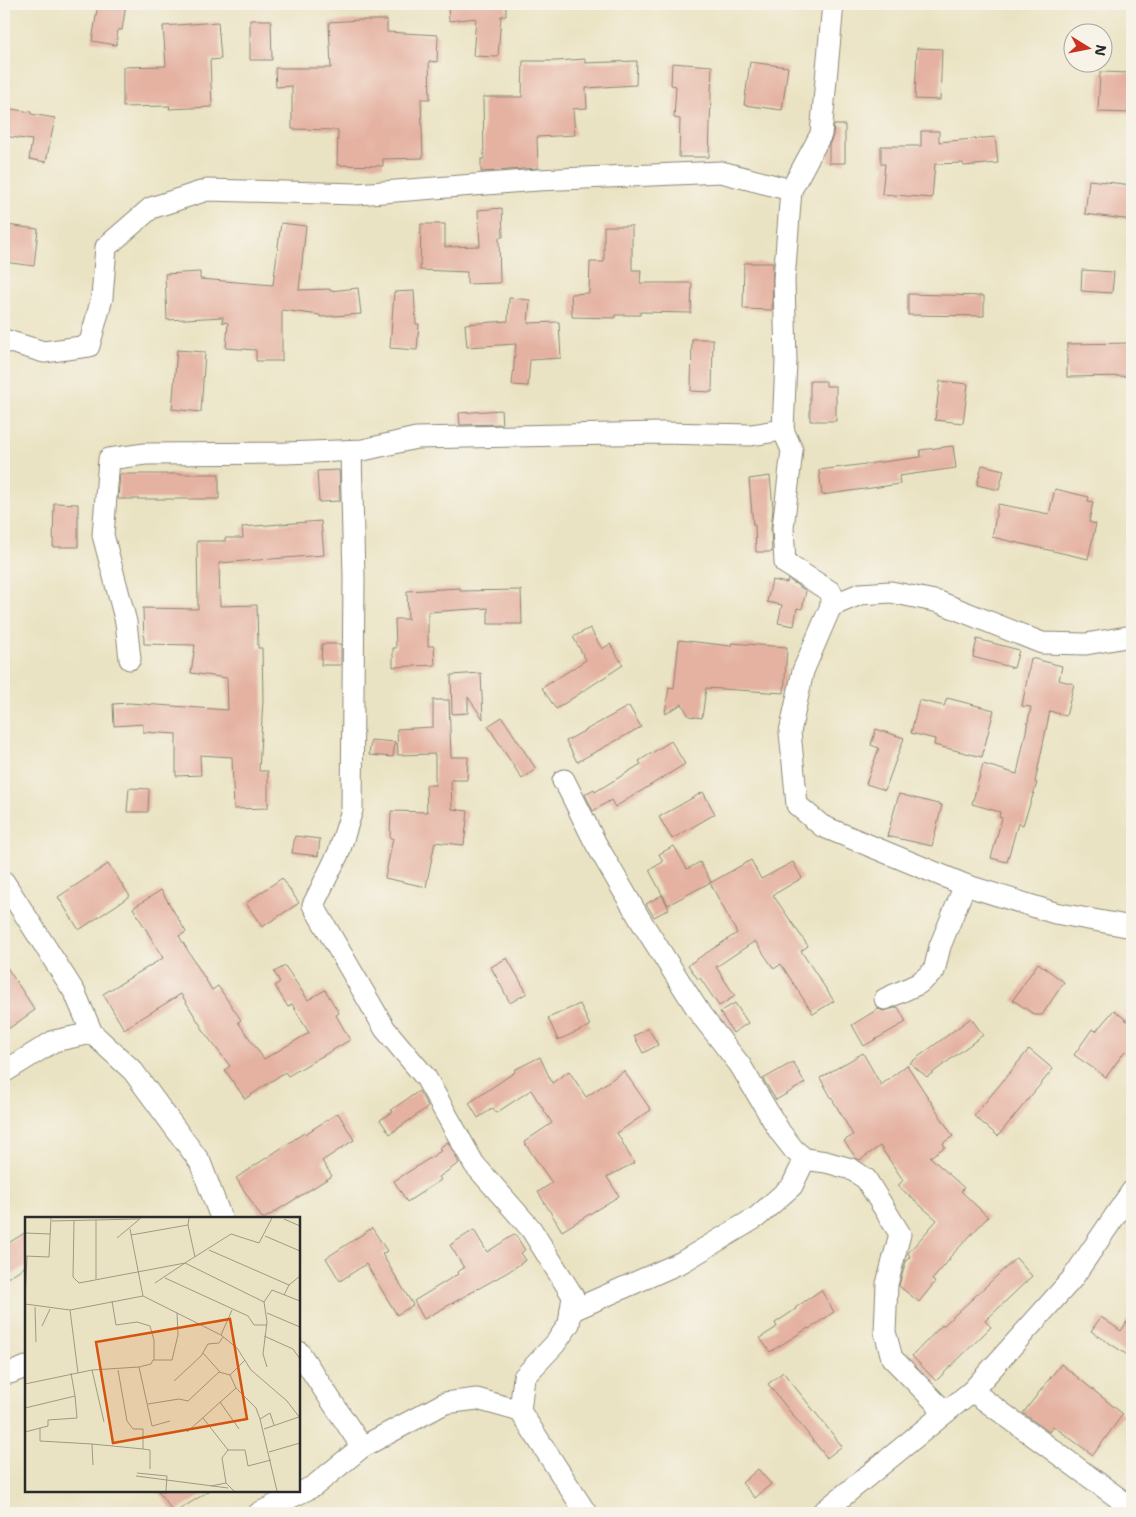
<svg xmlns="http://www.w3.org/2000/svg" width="1136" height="1517" font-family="'Shantell Sans',sans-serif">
<rect width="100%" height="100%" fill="#f7f3e8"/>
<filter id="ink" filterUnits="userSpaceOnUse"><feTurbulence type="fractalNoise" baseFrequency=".02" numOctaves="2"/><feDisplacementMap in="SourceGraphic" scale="10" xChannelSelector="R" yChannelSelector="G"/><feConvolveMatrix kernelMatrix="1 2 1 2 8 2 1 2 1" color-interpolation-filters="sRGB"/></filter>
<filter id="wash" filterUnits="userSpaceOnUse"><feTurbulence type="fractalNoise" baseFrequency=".0096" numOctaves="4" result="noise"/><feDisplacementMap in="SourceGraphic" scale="20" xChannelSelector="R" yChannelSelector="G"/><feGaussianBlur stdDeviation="1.12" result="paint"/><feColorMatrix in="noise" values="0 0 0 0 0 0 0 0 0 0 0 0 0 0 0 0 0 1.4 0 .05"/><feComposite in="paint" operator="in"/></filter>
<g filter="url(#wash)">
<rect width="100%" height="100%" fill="#eae3c3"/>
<g id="blocks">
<!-- building -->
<g fill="#e5b2a2">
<path d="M98,4H126L122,30H118L116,45L92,41Z"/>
<path d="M448,4H506V16H501L498,57L473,56L476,18L449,21Z"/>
<path d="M250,20H271L272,60H250Z"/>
<path d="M360,20H387V32L438,35L437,62L429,61L430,99H421L423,158L383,159V166L337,165L338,130L292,129V86L276,87L275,68H331L329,22Z"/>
<path d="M218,22L221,59L210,60L212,107L169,109L170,106L123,107V67L166,66L163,26Z"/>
<path d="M917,48L942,49L940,100L915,99Z"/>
<path d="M585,59V63L637,61L636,85L586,88L587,108L573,109L575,135L537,137L538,168L481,172V159H484L483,97H522L523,61H557Z"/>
<path d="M750,62L788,67L782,110L744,105Z"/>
<path d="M672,63L712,66L709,157H679L680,119L674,118L676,86L671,85Z"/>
<path d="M1100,72L1132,73V113L1098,112Z"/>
<path d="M4,108L31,112V114L55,118L46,162L29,159L32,140L4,136Z"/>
<path d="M834,125H845V163H829V145L833,136Z"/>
<path d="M921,131H939V142L995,137L998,163L964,166L963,163L935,164L932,198L882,194L885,164H881V146H921Z"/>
<path d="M1089,180L1132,185V220L1085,214Z"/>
<path d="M502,208L503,237H499L500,283L467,284V272L420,270L421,224H445V247L480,246L478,210Z"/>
<path d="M281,223L306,226L299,290L330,289V291L358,288L361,314L320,317V315L282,310V361H256V350L226,348L228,323L222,322L223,317L167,320L165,274L200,272V279L273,285Z"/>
<path d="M6,225L38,229L34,266L4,262Z"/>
<path d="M604,226H632V270H641L640,283H692L691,313L640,312V315H615V318L572,317L571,294L589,293L590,262H604Z"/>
<path d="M744,263H773L772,310L743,309Z"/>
<path d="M1082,270L1114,272L1112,293L1081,291Z"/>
<path d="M414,291L416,324H419L417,350L390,348L394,292Z"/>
<path d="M908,294L984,296V316L908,315Z"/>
<path d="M509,298L530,300L528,323L559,322L561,358L530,360L528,386L512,385L516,344L467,347L465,324L508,321Z"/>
<path d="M692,339H713L712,392L691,391Z"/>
<path d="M1132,343V376L1067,377V344Z"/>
<path d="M177,350L205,352L201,412L172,409Z"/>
<path d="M810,381H826V386H836V421H810Z"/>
<path d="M940,381L968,384L963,423L935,420Z"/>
<path d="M501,410L502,424L460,425L459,413Z"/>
<path d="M953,446L956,468L899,476L900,484L822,495L819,470L921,457L920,450Z"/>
<path d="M982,465L1004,470L999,490L977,485Z"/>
<path d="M339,470L340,501L319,502L317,471Z"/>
<path d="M120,474H219V499H118Z"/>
<path d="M770,476L773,508L771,529L772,552H756L755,525H753L749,479Z"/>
<path d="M1055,489L1089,497L1088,501L1093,502L1089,522L1096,524L1088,559L992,537L998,504L1049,514Z"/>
<path d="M54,503L78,504V547H53Z"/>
<path d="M321,521L324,555L219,563L220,606L257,605L258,648H262L263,699L259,771H268V808L234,809L232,757L200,755L201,775L176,776V734L143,732V724L114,726L113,704L129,703L228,710L227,678L191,673L195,645L144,644L143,608L198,609L197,541H225V538H243L242,527Z"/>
<path d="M788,579L806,591L802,609L797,608L794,626L778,623L782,605L767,602L772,580L787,583Z"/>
<path d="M460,588V591L521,590L522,624H488V608L428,612V646H434L435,665L393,667V648H396L395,619H408L407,591Z"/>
<path d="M590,628L602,649L610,644L623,665L556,709L542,688L586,660L573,637Z"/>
<path d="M977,639L1019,650L1014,668L973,657Z"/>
<path d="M679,640L731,646V643L787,647L784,693L706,688L702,718L689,716L682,704L665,714L669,687L674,688Z"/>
<path d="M322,644H341V665H321Z"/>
<path d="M1031,658L1062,666L1059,680L1074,684L1066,716L1050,711L1035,782L1037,783L1023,825L1018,823L1007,862L991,858L1002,818L999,817L1000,812L972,804L983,764L1017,774L1031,707L1022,706Z"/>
<path d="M481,673L483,719L468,697V713L452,714L451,675Z"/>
<path d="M947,698L994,710L982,757L934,745L935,739L911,733L919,700L944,706Z"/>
<path d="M433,700H449L451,757H468L467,780H451L452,809L468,811L464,845L435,842L426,887L385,878L393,838H390L391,811L427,812L426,785H435V754L398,755L397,729L433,727Z"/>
<path d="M629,706L641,727L577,762L566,741Z"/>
<path d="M502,717L536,769L522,779L488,726Z"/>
<path d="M876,729L904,738L885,790L866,784L879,748L871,745Z"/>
<path d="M371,740L395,742L393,757L369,755Z"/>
<path d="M671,741L685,764L615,807L611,800L593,811L585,794L594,789L595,792L641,764L639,761Z"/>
<path d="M129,788L149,789L148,812H127Z"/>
<path d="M703,792L715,814L672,839L659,817Z"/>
<path d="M899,794L942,805L932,846L887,836Z"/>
<path d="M295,836L320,839L318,856L292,853Z"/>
<path d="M674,846L687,869L700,862L711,882L668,905L649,870L663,862L659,854Z"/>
<path d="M751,860L761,879L793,862L802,878L773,895L808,946L801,951L834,1001L813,1014L781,964L774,969L755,941L716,967L735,996L719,1006L700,978L698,979L688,965L737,933L710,883Z"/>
<path d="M108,864L130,896L79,930L58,897Z"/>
<path d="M282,878L299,903L262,927L246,903Z"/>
<path d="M161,890L186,932L179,936L212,990L218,986L241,1020L238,1022L264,1059L309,1033L292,1004L288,1007L275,986L280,982L274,972L285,966L308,1000L325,990L339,1013L336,1015L350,1040L288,1076L285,1072L245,1099L225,1070L230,1066L203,1031H204L181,994L124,1029L103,994L163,958L133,908Z"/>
<path d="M662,895L669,909L654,917L646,904Z"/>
<path d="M507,958L527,993L510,1003L491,967Z"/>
<path d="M4,963L35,1010L4,1032Z"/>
<path d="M1038,963L1064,982L1042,1015H1035L1013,1000Z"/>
<path d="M735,1003L748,1023L733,1033L720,1012Z"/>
<path d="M580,1004L590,1026L558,1040L548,1018Z"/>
<path d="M898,1007L906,1022L864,1046L852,1025L878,1009L884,1011Z"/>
<path d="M1114,1010L1132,1025V1057L1125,1051L1106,1077L1074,1055L1092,1029L1096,1031Z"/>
<path d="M971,1018L983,1035L927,1077L910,1063Z"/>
<path d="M648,1028L658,1045L643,1053L634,1036Z"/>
<path d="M1029,1049L1053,1069L998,1136L974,1116Z"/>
<path d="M863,1053L881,1085L907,1065L953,1136L943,1143L945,1147L930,1157L964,1188L961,1191L988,1217L949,1258L950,1259L932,1280L935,1282L919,1302L899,1286L906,1261L910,1257L908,1253L937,1220L898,1186L903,1180L880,1146L860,1160L856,1158L844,1141L853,1135L820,1078Z"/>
<path d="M540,1057L552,1083L569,1071L586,1097L624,1071L651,1110L617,1133L634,1163L607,1177L619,1196L562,1231L538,1192L552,1183L524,1142L552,1123L531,1090L496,1113L493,1108L478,1118L469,1103L515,1072L514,1070Z"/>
<path d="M793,1062L805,1083L776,1100L763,1079Z"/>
<path d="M419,1091L428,1107L390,1134L380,1120L393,1112L391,1110Z"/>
<path d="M338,1113L354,1140L322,1161L332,1176L265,1218H262L236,1178L304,1133L305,1134Z"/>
<path d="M448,1142L459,1163L439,1177L441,1180L407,1202L394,1181L441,1151L439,1148Z"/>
<path d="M372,1228L387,1251L382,1254L413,1305L397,1315L366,1264L340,1281L326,1258Z"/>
<path d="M474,1230L487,1252L515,1234L525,1250L521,1253L526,1260L508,1272L424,1319L414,1301L458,1274L457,1272L464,1268L450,1245Z"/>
<path d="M26,1232V1266L4,1280V1246Z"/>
<path d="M1016,1258L1032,1276L985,1321L991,1327L936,1381L912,1356L942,1325L943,1326Z"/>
<path d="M821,1290L834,1312L809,1329L808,1328L770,1352L760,1338L777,1327L775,1323L796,1309L795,1308Z"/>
<path d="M1132,1314V1358L1091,1331L1101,1317L1121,1331Z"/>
<path d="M1061,1364L1123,1414L1093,1455L1053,1426L1049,1432L1023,1413Z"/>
<path d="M783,1372L842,1446L827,1458L768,1384Z"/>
<path d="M758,1469L771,1484L755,1498L742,1483Z"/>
<path d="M158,1491H209L174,1513Z"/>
</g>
</g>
</g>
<g filter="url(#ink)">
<use href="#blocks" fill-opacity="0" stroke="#8a8777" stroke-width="1"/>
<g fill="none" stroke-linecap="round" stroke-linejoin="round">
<defs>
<g id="minor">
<path d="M4,340L44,352L89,346L102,298L106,247L151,208L207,190L357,194L538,180L721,172L791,190"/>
<path d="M783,430L792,450L783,528L785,563L831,592V606L803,671L790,732L797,805L822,826L965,885L1055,913L1132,927"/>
<path d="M351,451L354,578L352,810L339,852L313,905L385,1029L426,1078L474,1164L531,1229L573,1296L569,1324L555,1344L524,1377L520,1411L586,1513"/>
<path d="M831,606L860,594L891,592L939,602L1042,643L1086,644L1132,636"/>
<path d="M130,659L126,622L103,535L109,459L145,454L286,453L363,450L416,438L661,433L751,435L783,430L786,361L784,280L791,190L821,134L833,4"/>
<path d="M563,781L564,780L595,842L641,921L701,1015L740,1065L780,1132L794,1150L805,1159L826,1162L851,1169L866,1179L900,1234L887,1284L885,1332L892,1358L945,1412"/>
<path d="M4,882L75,993L92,1033L133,1071L200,1162L221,1218"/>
<path d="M885,999L918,984L934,971L940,946L965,885"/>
<path d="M4,1072L54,1041L92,1033"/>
<path d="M571,1311L682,1262L757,1217L792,1186L805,1159"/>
<path d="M299,1352L362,1447L445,1403L477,1399L520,1411"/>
<path d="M4,1374L10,1373L26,1367"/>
<path d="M972,1391L1132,1508"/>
<path d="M259,1513L314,1486L362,1447"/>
<path d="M822,1513L972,1391L1072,1279L1132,1191"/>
</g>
</defs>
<!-- minor casing -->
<use href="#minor" stroke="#8a8777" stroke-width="23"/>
<!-- minor -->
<use href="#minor" stroke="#fff" stroke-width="21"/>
</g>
</g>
<!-- overview -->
<g transform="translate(25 1217)">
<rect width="275" height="275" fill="#eae3c3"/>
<path fill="none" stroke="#9e9986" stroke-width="1" d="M259,2L275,9M27,4L114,2M49,4L48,60L54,66L160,46L206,17L234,26L247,1M163,8L170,40M105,12L118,79M0,16L25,17M106,18L163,8L164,1M240,19L275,34M92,21L116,1M184,33L264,68M0,39L24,40L26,1M140,61L223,99L229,108H242M71,62V3M130,66L160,46L239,85L247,73L275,84M259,78L264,68L275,59M0,84L2,39M87,84L91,108L112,105L125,109L129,123V143M239,85L242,105L238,137L242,150M0,87L45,93L118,79L196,118L212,131L226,153L262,184L275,201M10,90L11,125M45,93L53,156M242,96L275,110M17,109L25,92M196,118L207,93M239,119L268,132L275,142M178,136L195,155M114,150L126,147L128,143H147L153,118L152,96M67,153L79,205M93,153L102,204L108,212H118V232L125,233V252M149,164L176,139L183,127L194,126L198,120M0,167L67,153L114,150L127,209L145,204M211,171L231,191L235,202L252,274M195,185L214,212M123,187L154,182L163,184L194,155L205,158L220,143M0,191L50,179L46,156M178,201L203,233H220L223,249L246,243M235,202L245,196L249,208M15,211V224L67,227L68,248M239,212L274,200M0,215L23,209V203L52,201L50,179M162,215L211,171L205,158M67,227L118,232M244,235L275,226M112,256L142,259L141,274M111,259L203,271M201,266L197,241L203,233M186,269L201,266L209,274"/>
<path fill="#d5540f" fill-opacity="0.15" stroke="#d5540f" stroke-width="2.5" d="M205,102L222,202L88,226L71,125Z"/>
<rect width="275" height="275" fill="none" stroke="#2b2b2b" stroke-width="2.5"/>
</g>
<!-- margin -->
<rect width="1136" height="1517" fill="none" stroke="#f7f3e8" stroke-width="20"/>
<!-- north arrow -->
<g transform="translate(1088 48) rotate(100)"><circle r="24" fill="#f7f3e8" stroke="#a5a39c"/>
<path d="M0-4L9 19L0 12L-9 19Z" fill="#c8321e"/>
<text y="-8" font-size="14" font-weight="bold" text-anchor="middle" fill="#2b2b2b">N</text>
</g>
</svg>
